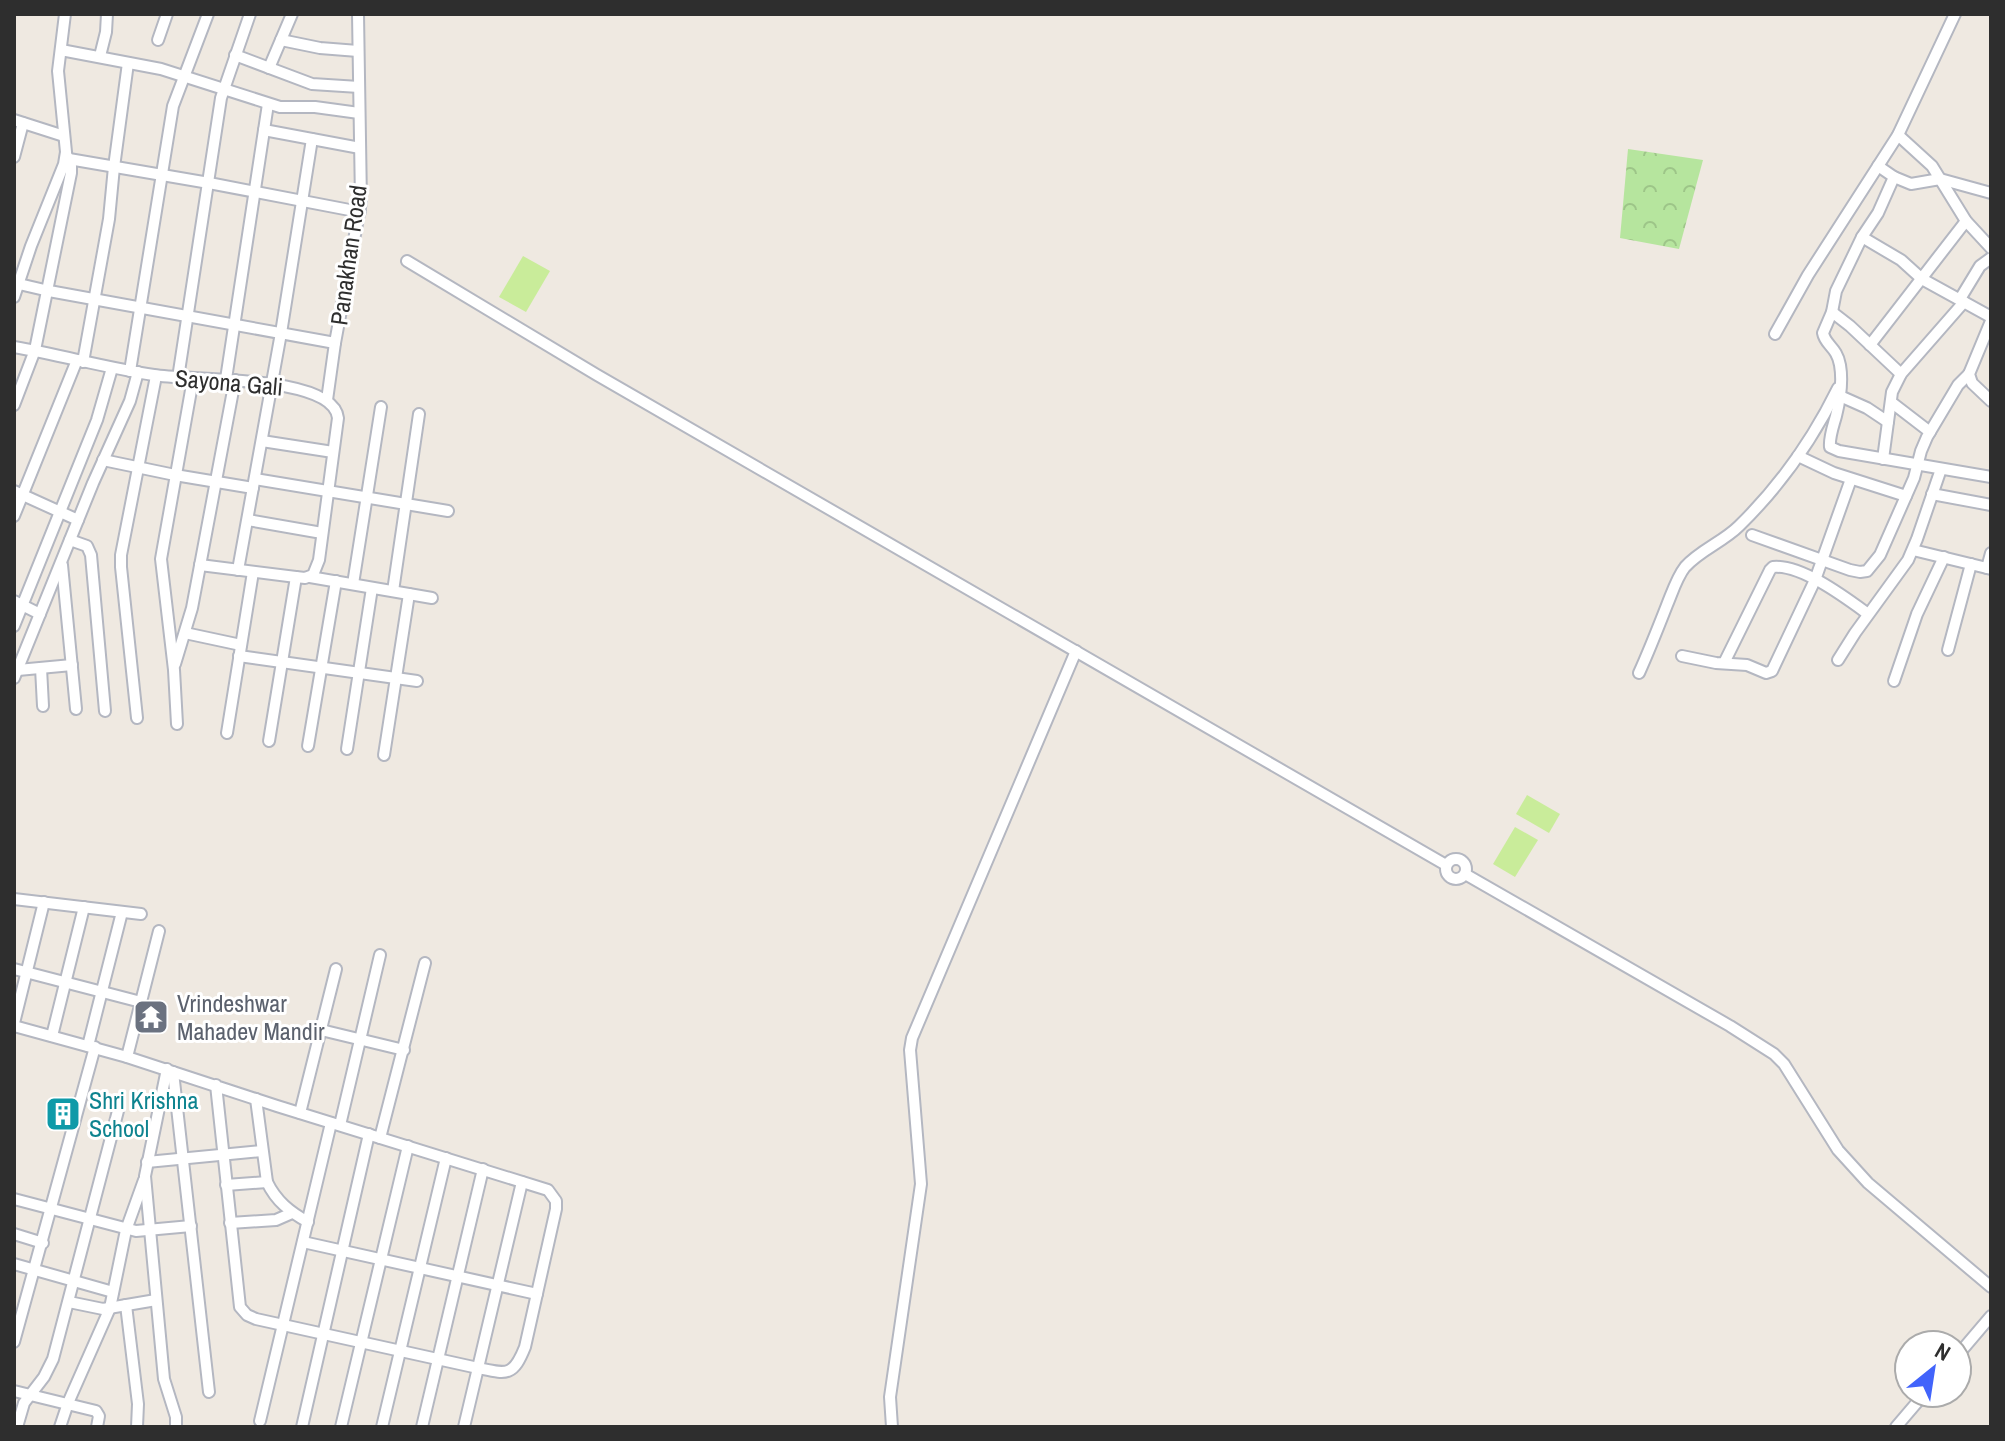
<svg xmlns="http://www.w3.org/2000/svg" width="2005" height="1441" font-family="'Archivo Narrow',sans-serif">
<defs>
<pattern id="park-crowns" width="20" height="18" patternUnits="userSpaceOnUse" patternTransform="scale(2)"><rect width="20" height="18" fill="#b6e59e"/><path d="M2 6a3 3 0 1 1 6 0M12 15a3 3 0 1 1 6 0" fill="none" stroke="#9dc588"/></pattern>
</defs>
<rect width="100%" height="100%" fill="#efe9e1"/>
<!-- park -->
<path fill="url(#park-crowns)" d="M1628,149L1703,160L1679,249L1620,238Z"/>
<!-- pitch -->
<g fill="#c9ec9a">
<path d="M523,256L550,271L526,312L499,297Z"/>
<path d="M1527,795L1560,814L1549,833L1516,814Z"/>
<path d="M1515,827L1538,840L1515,877L1493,864Z"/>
</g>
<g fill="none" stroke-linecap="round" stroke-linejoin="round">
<defs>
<g id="minor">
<path d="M158,40L167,14"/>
<path d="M281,40L320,48L358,51"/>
<path d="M61,50L161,69L280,107H315L359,113"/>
<path d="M235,55L312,84L359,87"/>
<path d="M100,56L106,32L107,14"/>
<path d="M269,68L292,14"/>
<path d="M14,120L64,136"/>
<path d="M264,130L360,148"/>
<path d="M1898,135L1932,166L1966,221L1991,248"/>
<path d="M14,157L23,123"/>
<path d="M69,159L209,183L360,212"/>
<path d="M1878,166L1894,177L1911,184L1940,179L1991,193"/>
<path d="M1894,177L1878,213L1862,237L1836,291L1832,312L1823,333C1825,345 1837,347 1840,365C1843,382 1840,400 1836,416C1833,427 1829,437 1830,447L1839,451L1991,477"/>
<path d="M1862,237L1901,260L1922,279L1991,317"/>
<path d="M407,261L597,375L1446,865"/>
<path d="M19,284L49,291L335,343"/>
<path d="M14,297L31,246L64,164L66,152L58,71L65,14"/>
<path d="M1960,299L1980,266L1991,258"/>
<path d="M1832,312L1850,326L1901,374"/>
<path d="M1991,321L1969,374L1972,383L1991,401"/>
<path d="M1775,334L1808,275L1898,135L1955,14"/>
<path d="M1870,345L1966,221"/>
<path d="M14,347C61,355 107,368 154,375C188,381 333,374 338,418L319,560L313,575L305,578L296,577L200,565"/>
<path d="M83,362L109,219L114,167L128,63"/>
<path d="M130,371L173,106L208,14"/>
<path d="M178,378L221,98L250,14"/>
<path d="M226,379L268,104"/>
<path d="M1840,396L1867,408L1888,422"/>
<path d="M327,400L335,343L361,202L358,14"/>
<path d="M1891,402L1930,432"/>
<path d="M14,405L35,350L71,173V166L66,154"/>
<path d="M262,441L333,452"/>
<path d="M1798,456L1834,473L1906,496"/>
<path d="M1883,459L1892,392L1901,374L1964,302"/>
<path d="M103,460L175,475L253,488"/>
<path d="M255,479L448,511"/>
<path d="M14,491L78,520"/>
<path d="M1932,494L1991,505"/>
<path d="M14,516L77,360"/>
<path d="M248,520L322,533"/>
<path d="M1752,535L1850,570L1860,572L1867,571L1880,555L1914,478L1921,451L1927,437L1958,385L1969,374"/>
<path d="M70,540L87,546L91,555L105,711"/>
<path d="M1913,550L1991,569"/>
<path d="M62,565L76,709"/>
<path d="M1987,568L1991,553"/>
<path d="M238,570L281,333L312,139"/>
<path d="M310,577L432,598"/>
<path d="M353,584L381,407"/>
<path d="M393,591L419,414"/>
<path d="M14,601L40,614"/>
<path d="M14,626L97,420L112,368"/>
<path d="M185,633L241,645"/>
<path d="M1948,650L1971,564"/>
<path d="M239,656L417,681"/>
<path d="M1682,656L1716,663L1747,665L1766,673L1772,671L1815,580L1851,479"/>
<path d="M1838,660L1855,633L1908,560L1917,539L1941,469"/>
<path d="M1724,663L1770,570L1773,567C1801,564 1846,598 1868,614"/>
<path d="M175,664L192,608L235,380"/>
<path d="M41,668L43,706"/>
<path d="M18,670L72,665"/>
<path d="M1639,673C1649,651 1658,628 1667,605C1672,593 1677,577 1685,567C1700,550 1723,542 1739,526C1780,486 1813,439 1838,388"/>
<path d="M14,678L93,483L130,401L138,372"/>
<path d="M1894,681L1917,614L1944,557"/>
<path d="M137,718L121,567V555L156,376"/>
<path d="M177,724L174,670L161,559L193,379"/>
<path d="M227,733L253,572"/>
<path d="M269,741L296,577"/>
<path d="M308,746L336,581"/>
<path d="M347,749L372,588"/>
<path d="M384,755L409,594"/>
<circle cx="1456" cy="869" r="10"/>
<path d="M1465,874L1730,1026L1774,1054L1784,1064L1838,1150L1868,1183L1991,1287"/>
<path d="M14,899L141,914"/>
<path d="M14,969L141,1002"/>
<path d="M14,1023L44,902"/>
<path d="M14,1026L127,1057L277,1106L548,1190L556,1201V1209L525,1347C513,1377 507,1374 478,1368L256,1319L247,1315L240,1307L216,1085"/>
<path d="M321,1030L404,1050"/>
<path d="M52,1036L84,907"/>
<path d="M88,1046L122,912"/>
<path d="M127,1057L159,931"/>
<path d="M167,1069L145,1176L164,1379L176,1417V1427"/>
<path d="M173,1072L209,1392"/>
<path d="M256,1099L267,1182C276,1201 290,1212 308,1222"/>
<path d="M300,1113L336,969"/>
<path d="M340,1125L380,955"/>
<path d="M380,1138L425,963"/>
<path d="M147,1162L262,1151"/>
<path d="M226,1185L267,1182"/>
<path d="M14,1199L136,1231L191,1226"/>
<path d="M230,1223L276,1220L292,1213"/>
<path d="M14,1234L43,1243"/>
<path d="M303,1242L537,1294"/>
<path d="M14,1264L113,1292"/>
<path d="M69,1302L103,1309L156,1300"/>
<path d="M126,1305L138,1404L137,1427"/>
<path d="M14,1342L95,1047"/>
<path d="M1957,1356L1991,1316"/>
<path d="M14,1391L96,1411L99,1416L97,1427"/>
<path d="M260,1421L331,1123"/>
<path d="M17,1427L24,1403L44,1377L53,1359L119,1107"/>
<path d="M60,1427L68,1403L110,1308L126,1230L144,1180"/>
<path d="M302,1427L369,1134"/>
<path d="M341,1427L408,1146"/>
<path d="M382,1427L446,1158"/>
<path d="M422,1427L483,1169"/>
<path d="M464,1427L522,1182"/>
<path d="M892,1427L890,1397L921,1184L910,1050L912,1038L1076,651"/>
<path d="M1896,1427L1925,1393"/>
</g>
</defs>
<!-- minor casing -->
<use href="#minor" stroke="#b4b7c1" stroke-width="14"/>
<!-- minor -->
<use href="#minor" stroke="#fff" stroke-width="10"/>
</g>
<!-- icons -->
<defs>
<symbol id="temple-square" viewBox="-11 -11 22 22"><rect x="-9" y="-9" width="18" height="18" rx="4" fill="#6b7280" stroke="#fff"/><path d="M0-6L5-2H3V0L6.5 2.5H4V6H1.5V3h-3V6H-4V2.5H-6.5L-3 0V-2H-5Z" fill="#fff"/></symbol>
<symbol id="building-square" viewBox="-11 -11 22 22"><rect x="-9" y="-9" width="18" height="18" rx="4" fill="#0f9aa8" stroke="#fff"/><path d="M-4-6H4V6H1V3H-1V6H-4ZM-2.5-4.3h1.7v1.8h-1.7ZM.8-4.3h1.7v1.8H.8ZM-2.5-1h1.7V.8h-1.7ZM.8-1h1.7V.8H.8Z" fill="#fff"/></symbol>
</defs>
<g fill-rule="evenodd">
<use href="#temple-square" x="131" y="997" width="40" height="40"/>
<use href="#building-square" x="43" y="1094" width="40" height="40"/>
</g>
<g text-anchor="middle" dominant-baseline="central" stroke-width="6" stroke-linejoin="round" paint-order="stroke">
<!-- street labels -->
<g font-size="24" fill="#2e2e2e" stroke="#fff">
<text transform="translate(348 255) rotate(-82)">Panakhan Road</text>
<text transform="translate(229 382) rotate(5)">Sayona Gali</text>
</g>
<!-- worship labels -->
<g font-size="24" fill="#5b616d" stroke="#fff" text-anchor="start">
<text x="177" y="1003">Vrindeshwar<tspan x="177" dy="28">Mahadev Mandir</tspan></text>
</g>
<!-- culture labels -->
<g font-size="24" fill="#0d838f" stroke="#fff" text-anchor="start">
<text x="89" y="1100">Shri Krishna<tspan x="89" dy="28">School</tspan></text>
</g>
</g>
<!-- border -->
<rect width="2005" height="1441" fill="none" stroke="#2e2e2e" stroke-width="32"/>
<!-- north arrow -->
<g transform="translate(1933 1369) rotate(30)"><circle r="38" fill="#ffffff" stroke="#ababab" stroke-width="2"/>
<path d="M0-6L14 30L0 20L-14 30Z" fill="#4264fb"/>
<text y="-12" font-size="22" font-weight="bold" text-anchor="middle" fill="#2e2e2e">N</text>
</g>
</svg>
